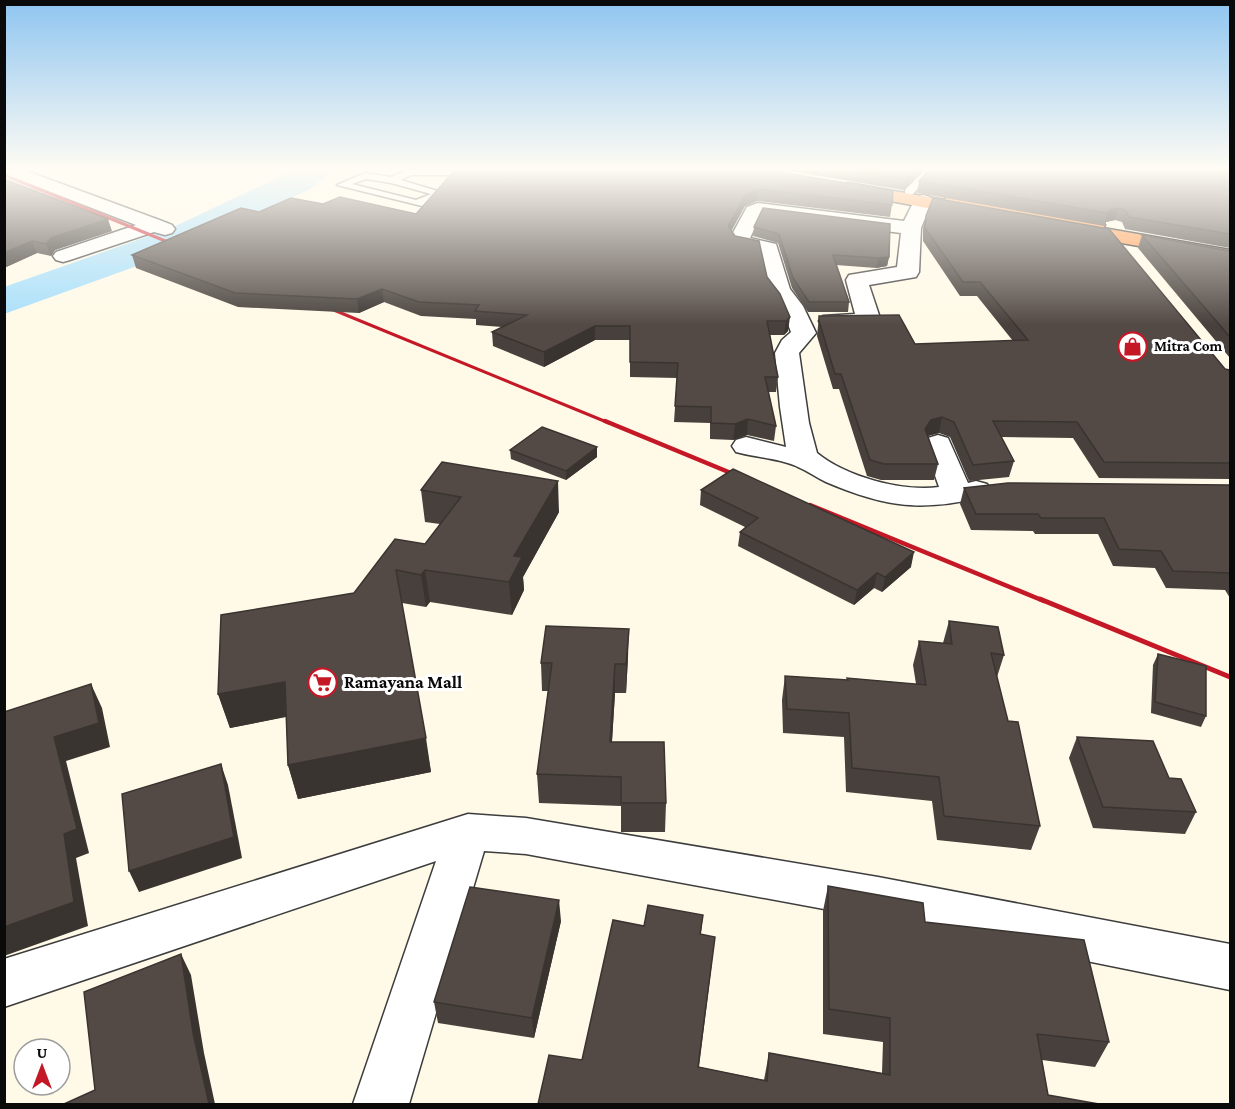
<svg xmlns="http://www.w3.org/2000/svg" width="1235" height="1109" font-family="'Crimson Pro',serif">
<rect width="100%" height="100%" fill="#fff9e7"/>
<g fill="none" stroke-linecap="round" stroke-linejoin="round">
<!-- river -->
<path fill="#a7dffb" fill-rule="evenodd" d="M294,170H331L326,177L310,189L195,245L4,314V287L169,229Z"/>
<defs>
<g id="lane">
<path d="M408,170H521L499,175H411L401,180L444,193L422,206L337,185L365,173L391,177ZM366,179L391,183L431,194L416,200L352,184Z"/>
<path d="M923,172H948L953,175L948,178L928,177L913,194H905V190Z"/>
</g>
<g id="street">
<path d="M4,170H24L162,221L172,225L175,229L172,233L165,235L154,232L70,260L63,262L56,260L53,256L56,252L136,225L4,174Z"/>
<path d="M923,195L930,197L932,201L921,228L919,272L916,277L869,285L881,321L877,326C861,330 839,330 823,326L819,321L823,316L855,314L846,280L849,275L897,267L901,233L761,215L750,238L776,244L790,289L803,306L816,333L799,353L809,423L817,453C846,477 903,492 939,487L924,444L928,438L938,435L948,438L968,483L976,481L987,484L991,490L987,496C923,512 887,508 826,482C817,478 808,471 798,467C782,459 754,457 736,452L732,446L736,440L746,437L786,447L780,407L775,353L782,340L791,332L781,307L768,290L760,252L735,247L729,240L747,207L758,203L904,221L916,197Z"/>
<path d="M468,814L526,818L878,877L1230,944V990L878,919L526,854L484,851L409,1104H353L436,861L4,1007V959Z"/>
</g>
<path id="highway" d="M849,183L945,200L947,196L954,194L1095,219L1102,221L1105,225L1103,228L1230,250V262L1070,234L1063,232L1060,228L1062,225L984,211L982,215L975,217L843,192L840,188L843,184Z"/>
</defs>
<!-- lane casing -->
<use href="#lane" stroke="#3d3d3d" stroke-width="3"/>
<!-- street casing -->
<use href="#street" stroke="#3d3d3d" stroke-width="3"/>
<!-- highway casing -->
<use href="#highway" stroke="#1b1b1b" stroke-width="3"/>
<!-- lane -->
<use href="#lane" fill="#fff" fill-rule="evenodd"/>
<!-- street -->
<use href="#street" fill="#fff" fill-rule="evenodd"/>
<!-- highway -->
<use href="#highway" fill="#ff9345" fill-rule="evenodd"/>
<!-- rail-far2 -->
<g stroke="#c41827" stroke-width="3">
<path d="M4,175L180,247"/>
<path d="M324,306L609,423"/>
</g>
<!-- rail-far1 -->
<g stroke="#c41827" stroke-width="4.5">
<path d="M605,421L743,478"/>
<path d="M810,505L1044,601"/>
</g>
<!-- rail -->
<path stroke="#c41827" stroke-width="5" d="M1040,599L1230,677"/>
</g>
<!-- wall -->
<g fill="#47403c">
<path d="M619,170L892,205L890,217L757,201L745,206L731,231L780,294L788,331L784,335H770L778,377L776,392H768L776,426L774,441L747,435L733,440L710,439V423L674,422L677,378L630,377V340H595L544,367L493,346L492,332L502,327L476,325V319L421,316L384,302L359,313L238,307L136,268L132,255L259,212L323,204L416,214Z"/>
<path d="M785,170H925L903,190Z"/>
<path d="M1230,170V249V248L1125,229L1122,222L1115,220L1106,222L1104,226L917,193L919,181Z"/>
<path d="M4,179L112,231L55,250L51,256L37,253L4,268Z"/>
<path d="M926,216L1225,369L1230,370V479L1099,478L1073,438L1001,437L1014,461L1009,477L969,481L950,437L939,433L928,436L938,464L934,480H881L867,476L839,389H833L817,336L819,316L915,344L1013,341L977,296H960L923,241V228Z"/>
<path d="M754,227L889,257L887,266L876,268L836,265L849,302L848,312H808L792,288L778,243L753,236Z"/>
<path d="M1142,235L1230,251V358L1138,248Z"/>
<path d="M510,450L597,457L566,480L511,459Z"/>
<path d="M1230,485V598L1225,590L1166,588L1155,568L1113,566L1098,534H1035L1033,531L971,530L960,504L964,488Z"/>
<path d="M421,490L559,512L523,577L524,590L512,615L430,602L426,607L402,603L431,772L298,799L288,765L286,717L230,728L218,694L354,593L425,544L440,524L425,522Z"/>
<path d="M701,490L911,567L882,592L874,588L854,605L738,546L740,532L745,527L700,505Z"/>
<path d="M949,621L1004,655L997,677L1008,721L1040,826L1031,850L937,840L932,801L846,792L844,737L783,733L782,700L785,676L847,680V678L916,684L913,665L919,641L943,643Z"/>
<path d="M1158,654L1206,716L1201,727L1151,713L1153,665Z"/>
<path d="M628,657L626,693H615L612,742L666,803L665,832H621V806L539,803L537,774L548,691H542L541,663Z"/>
<path d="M1077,737L1169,778L1196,812L1185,834L1093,828L1069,758Z"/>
<path d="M828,886L925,922L1109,1042L1095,1067L1042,1060L1048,1095L538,1104L582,1060L644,926L703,915L701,934L712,962L699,1067L764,1080L769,1053L882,1073L883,1042L823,1034V911Z"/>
<path d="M561,921L534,1038L438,1023L434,1002Z"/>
</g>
<!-- shaded-wall -->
<g fill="#3a3431">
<path d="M915,170H925L903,190L905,179Z"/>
<path d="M758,189L757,201L745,206L727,239L728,226L746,194Z"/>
<path d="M1118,208L1115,220L1106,222L1104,226L1107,213L1110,210Z"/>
<path d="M108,219L112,231L55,250L51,256L46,244L51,238Z"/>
<path d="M32,241L37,253L4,268V253Z"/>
<path d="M889,257L887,266L876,268L878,258Z"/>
<path d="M382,289L384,302L359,313L357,299Z"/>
<path d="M790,317L788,331L784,335L786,321Z"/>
<path d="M595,326V340L544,367V352Z"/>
<path d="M942,417L939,433L927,436L925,429L931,420Z"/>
<path d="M748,419L747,435L733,440L735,424Z"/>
<path d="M597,447V457L566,480V471Z"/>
<path d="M558,481L559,512L523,577L524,590L512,615L509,582L514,556Z"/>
<path d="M914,552L911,567L882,592L885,577Z"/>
<path d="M425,570L430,602L426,607L421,575Z"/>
<path d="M877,573L874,588L854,605L857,590Z"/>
<path d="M629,629L628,657L626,693V664Z"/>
<path d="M615,664V693L610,771V742Z"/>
<path d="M285,682L294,715L230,728L218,694Z"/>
<path d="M91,684L102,708L110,747L66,761L89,853L76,858L88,926L4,956V927L64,834L54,737Z"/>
<path d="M426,738L431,772L298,799L288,765Z"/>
<path d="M221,764L228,785L242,858L139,892L129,871Z"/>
<path d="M559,900L561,921L534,1038L532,1018Z"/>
<path d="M715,937L712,962L695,1091L698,1067Z"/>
<path d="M181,954L191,975L204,1053L215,1104H209L193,1033Z"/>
</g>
<!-- building -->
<g fill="#534a46" stroke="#3a3431" stroke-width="1.5">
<path d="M455,170H619L629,171V170H768L893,191L892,205L758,189L746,194L728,226L735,236L759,241L767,277L780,294L790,317L786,321H767L778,377H765L776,426L748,419L735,424L711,423V407L675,406L678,363L630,362V326H595L544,352L492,332L527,315L475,311L479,305L419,302L382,289L357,299L235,293L132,255L241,208L259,212L291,198L323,204L340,197L416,214Z"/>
<path d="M852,170H915L905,179Z"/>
<path d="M929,170H1230V234L1129,217L1125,210L1118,208L1110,210L1107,213L919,181Z"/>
<path d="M4,179L108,219L51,238L46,244L32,241L4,253Z"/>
<path d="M933,198L1109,229L1225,369L1230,370V463L1104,462L1077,422L993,421L1014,461L973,465L954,422L942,417L931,420L925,429L938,464H884L870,460L841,374H835L819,321V316L899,315L915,344L1028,340L980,282H963L925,228L926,216Z"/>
<path d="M763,208L890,224L889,257L878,258L833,255L849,302H809L793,278L779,234L754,227Z"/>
<path d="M1142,235L1230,251V337Z"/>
<path d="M542,427L597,447L566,471L510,450Z"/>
<path d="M442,462L558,481L514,556L522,557L509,582L425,570L421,575L396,570L426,738L288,765L285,682L218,694L221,615L354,593L395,539L425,544L461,497L421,490Z"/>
<path d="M733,469L914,552L885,577L877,573L857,590L740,532L758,518L701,490Z"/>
<path d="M1008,483L1230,485V573L1173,571L1161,551L1119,549L1104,518H1041L1038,514H976L964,488Z"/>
<path d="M949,621L998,627L1004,655L991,653L1008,721L1018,722L1040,826L944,816L939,777L852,768L849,713L787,709L785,676L848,680L847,678L926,685L919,641L952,644Z"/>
<path d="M546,626L629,629L626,664H615L610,742H664L666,803H621V777L537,774L552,663H541Z"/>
<path d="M1158,654L1206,666V716L1155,702Z"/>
<path d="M91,684L99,723L54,737L77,829L64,834L74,902L4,927V712Z"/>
<path d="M1077,737L1153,741L1169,778L1181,779L1196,812L1103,807Z"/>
<path d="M221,764L234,837L129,871L122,794Z"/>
<path d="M828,886L923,903L925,922L1084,940L1109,1042L1037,1034L1048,1095L1099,1104H538L549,1055L582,1060L613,920L644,926L648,905L703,915L700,934L715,937L698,1067L767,1081L769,1053L890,1075V1018L829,1009Z"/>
<path d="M470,887L559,900L532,1018L434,1002Z"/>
<path d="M181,954L193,1033L209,1104H64L95,1090L84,992Z"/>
</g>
<!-- sky -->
<linearGradient id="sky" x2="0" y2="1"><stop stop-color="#8ec5f0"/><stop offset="0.52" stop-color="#fffcf4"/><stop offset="1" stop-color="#fffcf4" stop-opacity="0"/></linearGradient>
<rect width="1235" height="325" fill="url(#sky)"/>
<!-- icons -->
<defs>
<symbol id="shop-ring" viewBox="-11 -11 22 22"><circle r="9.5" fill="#fff" stroke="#c41827" stroke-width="1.5"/><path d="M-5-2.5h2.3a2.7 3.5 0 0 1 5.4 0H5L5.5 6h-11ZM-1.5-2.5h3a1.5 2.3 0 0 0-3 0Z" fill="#c41827"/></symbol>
<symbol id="supermarket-ring" viewBox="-11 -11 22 22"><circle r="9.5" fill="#fff" stroke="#c41827" stroke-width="1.5"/><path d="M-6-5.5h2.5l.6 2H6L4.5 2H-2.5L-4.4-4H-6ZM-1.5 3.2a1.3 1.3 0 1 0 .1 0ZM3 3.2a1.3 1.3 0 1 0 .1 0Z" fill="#c41827"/></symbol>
</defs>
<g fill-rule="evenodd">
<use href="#shop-ring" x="1116" y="330" width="33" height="33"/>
<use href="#supermarket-ring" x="306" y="666" width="33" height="33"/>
</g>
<g text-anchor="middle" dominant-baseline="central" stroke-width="6" stroke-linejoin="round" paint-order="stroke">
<!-- far-poi labels -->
<g font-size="15" font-weight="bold" fill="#0a0a0a" stroke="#fff" text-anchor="start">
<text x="1154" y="346">Mitra Com</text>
</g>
<!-- poi labels -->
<g font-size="18" font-weight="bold" fill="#0a0a0a" stroke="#fff" text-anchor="start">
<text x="344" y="682">Ramayana Mall</text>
</g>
</g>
<!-- border -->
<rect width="1235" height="1109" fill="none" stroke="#0a0a0a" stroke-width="12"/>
<!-- north arrow -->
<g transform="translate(42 1067)"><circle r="28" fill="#ffffff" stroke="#9d9d9d" stroke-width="1.5"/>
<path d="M0-4.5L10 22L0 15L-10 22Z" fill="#c41827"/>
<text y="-9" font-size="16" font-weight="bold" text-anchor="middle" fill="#0a0a0a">U</text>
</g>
</svg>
